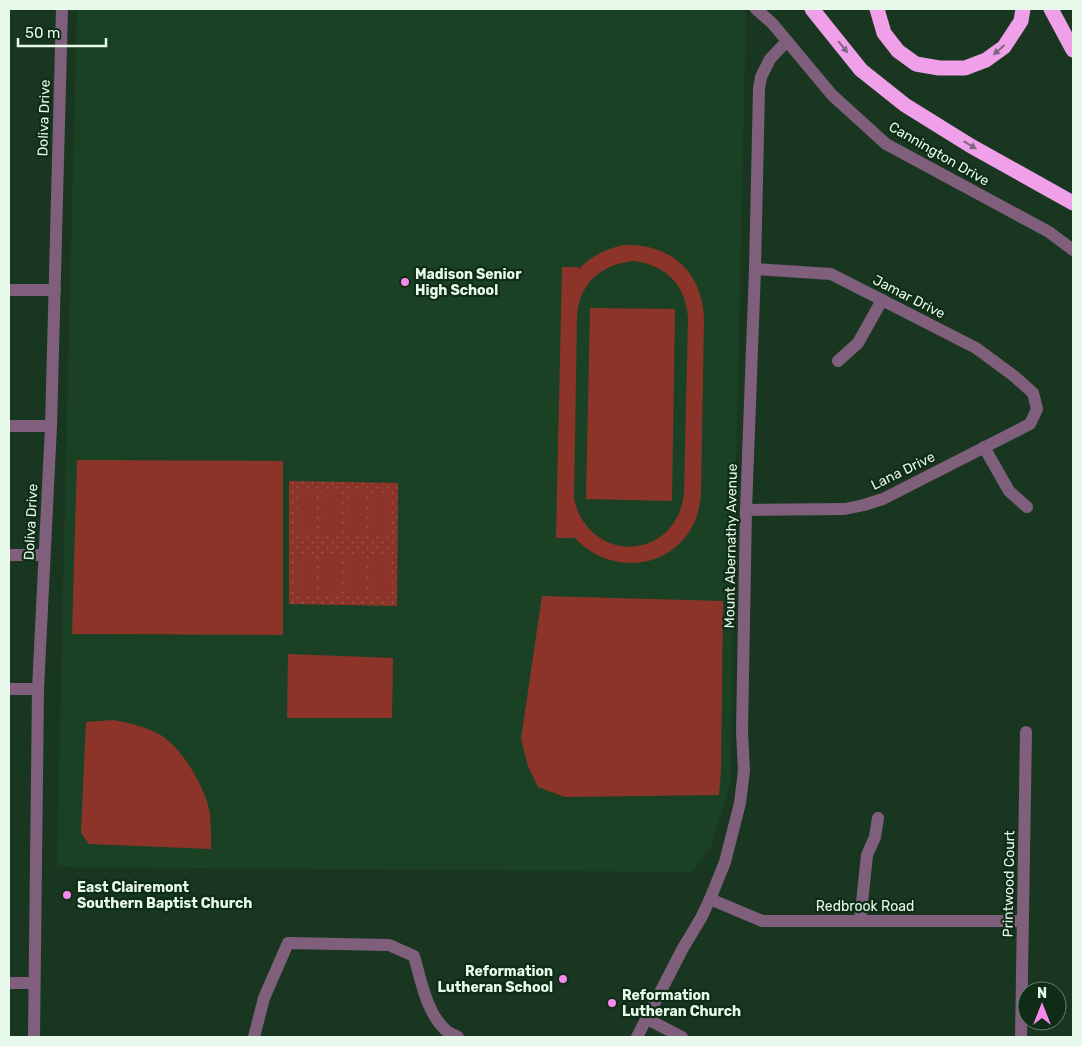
<svg xmlns="http://www.w3.org/2000/svg" width="1082" height="1046" font-family="Rubik,sans-serif">
<defs>
<pattern id="grass-dots" width="8" height="8" patternUnits="userSpaceOnUse" patternTransform="scale(1.25)"><rect width="8" height="8" fill="#8c3429"/><path d="M2 2h.1M6 6h.1" fill="none" stroke="#9c5248" stroke-width="1.8" stroke-linecap="round"/></pattern>
</defs>
<rect width="100%" height="100%" fill="#193720"/>
<!-- built -->
<path fill="#1b4125" d="M77,9H735L746,12L733,600L731,783L711,846L693,872L57,867L66,454Z"/>
<!-- grass -->
<path fill="url(#grass-dots)" d="M289,481L398,483L397,606L289,604Z"/>
<!-- garden -->
<g fill="#8c3429" fill-rule="evenodd">
<path d="M623,245C670,243 702,271 704,318L701,494C700,505 698,517 692,527C667,572 607,574 574,537L573,538H556L562,267H578L579,269C591,256 606,249 623,245ZM634,261C666,265 686,285 688,318L684,493C677,561 590,566 574,499L577,315C580,282 602,264 634,261Z"/>
<path d="M590,308L675,309L672,501L586,499Z"/>
<path d="M77,460L283,461V635L72,634Z"/>
<path d="M298,491H317L316,533H297Z"/>
<path d="M322,492H341L340,534H321Z"/>
<path d="M348,492H367L366,534H347Z"/>
<path d="M372,493H390V535H371Z"/>
<path d="M297,554H316V596L297,595Z"/>
<path d="M321,554L340,555L339,596H320Z"/>
<path d="M347,555H366L365,597L347,596Z"/>
<path d="M371,555L390,556L389,597H370Z"/>
<path d="M542,596L723,601L721,771L719,795L565,797L538,787L528,766L521,739Z"/>
<path d="M288,654L393,658L392,718H287Z"/>
<path d="M113,720C128,723 143,726 157,733C181,745 206,788 210,814C211,826 211,838 211,849L89,844L81,833L86,722Z"/>
</g>
<g fill="none" stroke-linecap="round" stroke-linejoin="round">
<!-- minor -->
<g stroke="#805f7d" stroke-width="12">
<path d="M787,41L832,95L886,144L1049,232L1073,250"/>
<path d="M9,290H55"/>
<path d="M838,361L858,343L882,300"/>
<path d="M9,426H51"/>
<path d="M984,447L1009,491L1027,507"/>
<path d="M746,510L845,509L864,505L883,499L1030,424L1037,409L1033,393L1014,376L976,348L831,274L755,269"/>
<path d="M9,555H44"/>
<path d="M9,689H38"/>
<path d="M710,899L762,921H1023"/>
<path d="M860,921L867,855L875,837L878,818"/>
<path d="M9,983H34"/>
<path d="M254,1037L264,998L288,943L389,945L414,956C421,980 427,1016 448,1032C451,1034 455,1035 458,1037"/>
<path d="M1021,1037L1026,732"/>
</g>
<!-- tertiary -->
<g stroke="#805f7d" stroke-width="12">
<path d="M647,1019L682,1037"/>
<path d="M34,1037L38,689L51,426L62,9"/>
<path d="M637,1037L683,948L701,918L710,899L725,862L740,803L744,771L742,731L746,510L755,269L759,89L761,77L770,59L787,41L772,23L756,9"/>
</g>
<!-- motorway -->
<g stroke="#f09fe9" stroke-width="15">
<path d="M812,9L861,70L905,105L971,146L1073,203"/>
<path d="M877,9L884,33L898,51L916,64L939,68H965L986,60L1004,47L1021,21L1023,9"/>
<path d="M1051,9L1073,50"/>
</g>
</g>
<!-- one-way arrows -->
<defs><path id="oneway-solid" d="M-6-.8H1V-3.2L6.5 0L1 3.2V.8H-6Z" transform="scale(1.25)"/></defs>
<g fill="#7f6680">
<use href="#oneway-solid" transform="translate(843 47) rotate(51)"/>
<use href="#oneway-solid" transform="translate(999 50) rotate(139)"/>
<use href="#oneway-solid" transform="translate(970 145) rotate(31)"/>
</g>
<!-- markers -->
<g fill="#f689ed" stroke="#0e2c16" stroke-width="2">
<circle cx="405" cy="282" r="5"/>
<circle cx="67" cy="895" r="5"/>
<circle cx="563" cy="979" r="5"/>
<circle cx="612" cy="1003" r="5"/>
</g>
<g text-anchor="middle" dominant-baseline="central" stroke-width="4.5" stroke-linejoin="round" paint-order="stroke">
<!-- street labels -->
<g font-size="14" fill="#e7f9ea" stroke="#0e2c16">
<text transform="translate(44 118) rotate(-88)">Doliva Drive</text>
<text transform="translate(939 154) rotate(30)">Cannington Drive</text>
<text transform="translate(909 297) rotate(27)">Jamar Drive</text>
<text transform="translate(903 471) rotate(-26)">Lana Drive</text>
<text transform="translate(31 522) rotate(-87)">Doliva Drive</text>
<text transform="translate(731 546) rotate(-89)">Mount Abernathy Avenue</text>
<text transform="translate(1009 884) rotate(-89)">Printwood Court</text>
<text x="865" y="906">Redbrook Road</text>
</g>
<!-- poi labels -->
<g font-size="14" font-weight="bold" fill="#e7f9ea" stroke="#0e2c16" text-anchor="start">
<text x="415" y="274">Madison Senior<tspan x="415" dy="16">High School</tspan></text>
<text x="77" y="887">East Clairemont<tspan x="77" dy="16">Southern Baptist Church</tspan></text>
<text x="553" y="971" text-anchor="end">Reformation<tspan x="553" dy="16">Lutheran School</tspan></text>
<text x="622" y="995">Reformation<tspan x="622" dy="16">Lutheran Church</tspan></text>
</g>
</g>
<!-- border -->
<rect width="1082" height="1046" fill="none" stroke="#e7f9ea" stroke-width="20"/>
<!-- north arrow -->
<g transform="translate(1042 1006)"><circle r="24" fill="#0e2c16" stroke="#657e6b"/>
<path d="M0-4L9 19L0 12L-9 19Z" fill="#f689ed"/>
<text y="-8" font-size="14" font-weight="bold" text-anchor="middle" fill="#e7f9ea">N</text>
</g>
<!-- scale -->
<path d="M18 38v8h88v-8" fill="none" stroke="#e7f9ea" stroke-width="2.5"/>
<text x="25" y="38" font-size="15" fill="#e7f9ea" stroke="#0e2c16" stroke-width="4" paint-order="stroke">50 m</text>
</svg>
